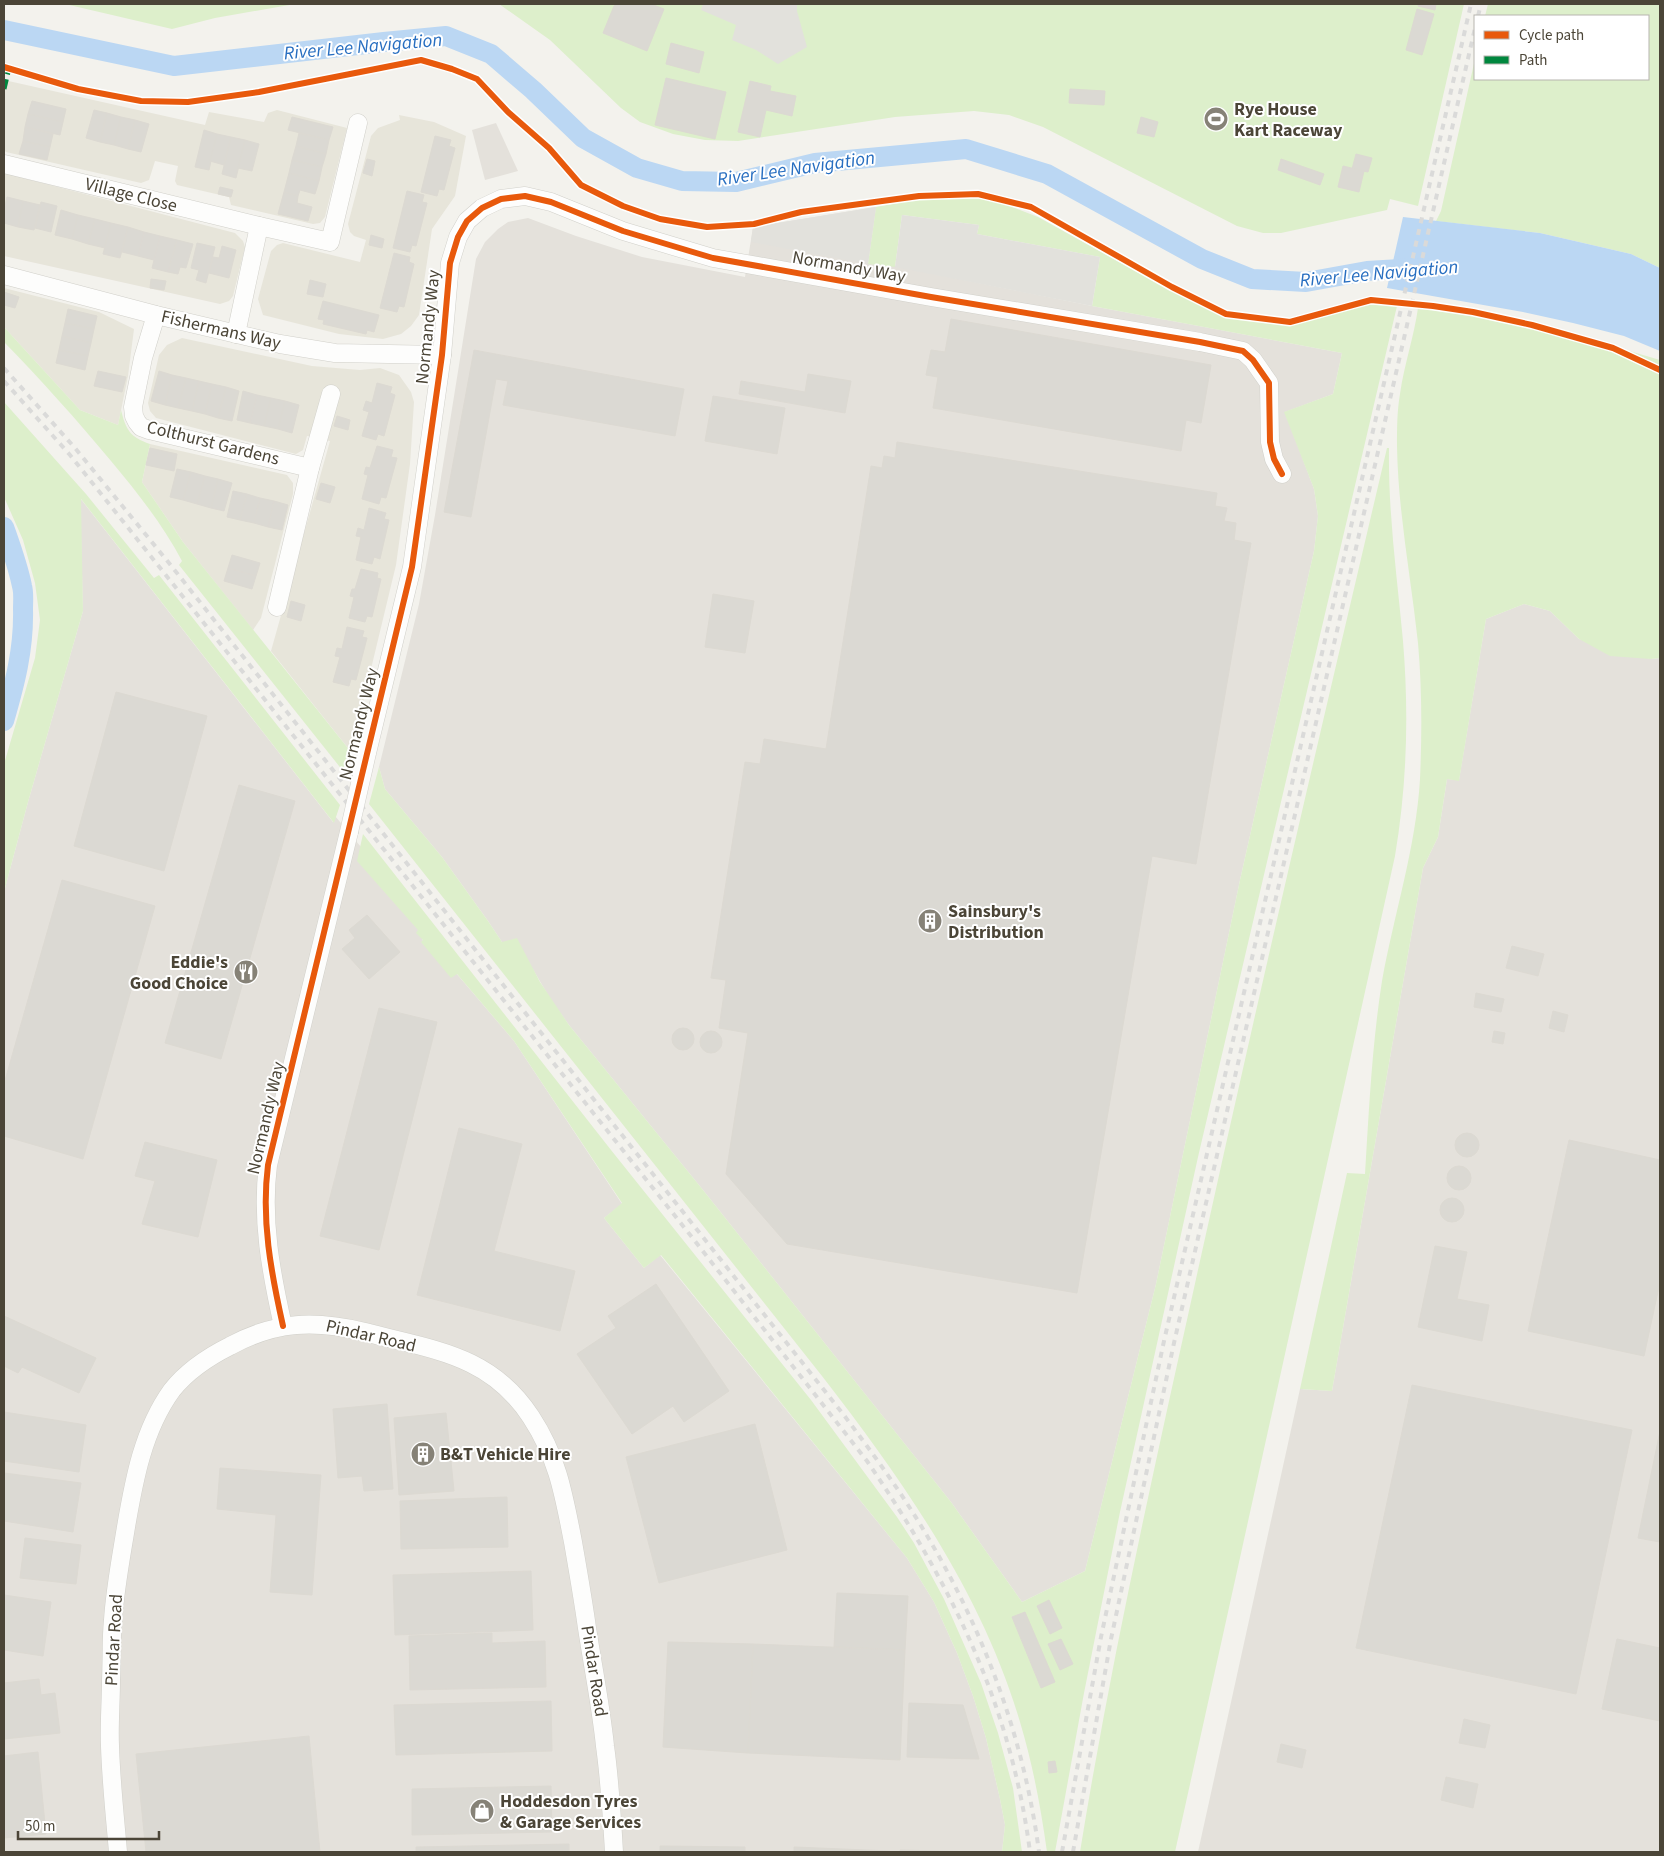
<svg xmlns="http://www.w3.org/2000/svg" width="1664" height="1856" font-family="'Source Sans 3',sans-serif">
<rect width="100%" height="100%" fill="#f3f2ed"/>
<!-- residential -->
<g fill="#e7e5da">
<path d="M4,80L205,125L209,112L264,122L268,113L277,110L347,128L325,217L320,223L313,224L231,205L229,197L177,185L175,181L178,166L155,161L149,180L141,183L6,152L4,150Z"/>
<path d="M399,115L434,122L466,136L455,196L432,229L419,315L411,326L401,334L383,339L339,334L263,315L258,299L271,251L277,245L283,243L360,262L366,240L354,236L350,232L348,224L371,136L378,128L400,120Z"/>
<path d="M4,173L235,233L243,241L245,247L233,296L229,301L220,304L4,256Z"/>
<path d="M4,288L99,312L134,329L128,376L118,425L80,410L4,327Z"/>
<path d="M182,338L312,366L360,370L380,368L399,375L411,392L414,402L410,464L396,565L351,752L271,651L330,441L307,436L303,450L296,454L156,418L150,411L148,403L159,355L167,345Z"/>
<path d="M150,444L287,475L293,483V494L261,618L253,630L183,542L142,482Z"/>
</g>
<!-- industrial -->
<g fill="#e4e1db">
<path d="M496,123L518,171L485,180L472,130Z"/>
<path d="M876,207L868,263L895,266L1092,306L1342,353L1333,394L1285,412L1314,489L1318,516L1314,551L1240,880L1156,1284L1085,1571L1022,1602L951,1502L703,1190L569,1025L551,1000L528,961L502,942L488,921L442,857L385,789L379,767L419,604L435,515L476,259L485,242L498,229L508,222L528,218L576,236L642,257L745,277L753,227Z"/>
<path d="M80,498L333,822L335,816L361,847L358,861L419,930L423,941L422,942L451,977L456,973L514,1041L622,1204L604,1218L644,1268L660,1255L907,1558L934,1602L957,1653L973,1696L986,1738L1000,1799L1005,1825L1002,1852H4V892L28,802L83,611Z"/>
<path d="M1524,604L1550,611L1579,639L1651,659L1660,658V1852H1198L1300,1389L1332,1391L1423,868L1438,837L1447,779L1459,780L1486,619Z"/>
</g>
<!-- green -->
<g fill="#ddefcb">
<path d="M65,4H295L215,18L172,29Z"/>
<path d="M499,4H1464L1418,206L1390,199L1387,210L1281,233H1263L1237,226L1043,127L1009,115L974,111L895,117L738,141L705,140L673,134L640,122L621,108L550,40Z"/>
<path d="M1488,4H1660V268L1631,254L1540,233L1436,221L1441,211L1475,59V79H1648V16H1485Z"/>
<path d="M968,195L999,202L1038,217L1137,272L1219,310L1271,318L1317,316L1353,307L1378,304L1397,306L1198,1157L1120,1512L1084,1693L1055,1852H1047C1041,1809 1033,1765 1020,1722C982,1593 904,1482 822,1376L369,804L379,767L385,789L442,857L488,921L502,942L517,938L540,982L569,1025L703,1190L951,1502L1022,1602L1085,1571L1156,1284L1240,880L1314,551L1318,516L1314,489L1284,412L1333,394L1342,353L1092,306L1100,257L977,234L979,225L902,215L895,267L868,264L876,207L936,196Z"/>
<path d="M1418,308L1507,321L1582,337L1660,360V658L1651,659L1610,656L1579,639L1550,611L1524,604L1486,619L1459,781L1447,779L1438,837L1423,868L1332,1391L1300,1389L1347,1173L1365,1174C1369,1109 1372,1045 1382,981C1394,914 1416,848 1420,779C1422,734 1422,688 1418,643C1411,577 1398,512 1397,446C1397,429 1397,411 1400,394C1404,365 1414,337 1418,308Z"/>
<path d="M4,327L80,410L118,425L121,410C126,430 130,437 150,444L142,482L183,542L351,752L347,776L179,565L182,561C163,525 137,492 111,461C77,420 41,380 4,342Z"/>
<path d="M4,402L86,494L154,578L159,575L340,805L334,823L81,499L83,611L28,802L4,892V764L35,658L40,620L35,583L23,540L4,497Z"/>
<path d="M1387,448H1389C1388,513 1397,576 1403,641C1409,713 1407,785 1395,856L1175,1852H1080C1111,1660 1154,1469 1196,1279C1257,1001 1322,725 1387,448Z"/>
<path d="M363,834L611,1150L811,1400L897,1517L914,1543L944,1599L981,1683L998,1733L1013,1788L1022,1852H1002L1005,1825L1000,1799L986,1738L973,1696L957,1653L934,1602L907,1558L661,1255L644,1268L604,1218L622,1203L514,1041L457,974L451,978L421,942L423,940L416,933L418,930L357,861Z"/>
</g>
<!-- parking -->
<g fill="#e2e1dc">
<path d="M703,4H797V11L807,47L778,64L756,50L732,40L736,25L701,10Z"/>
<path d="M876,207L868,264L751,242L753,227Z"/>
<path d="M902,215L979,225L977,234L1100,257L1092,306L895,267Z"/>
</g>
<!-- water -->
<path fill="#bbd7f3" d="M1403,217L1540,233L1631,254L1660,268V351L1624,336L1573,323L1523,312L1387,288Z"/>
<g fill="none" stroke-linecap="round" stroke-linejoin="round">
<!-- canal -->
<g stroke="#bbd7f3" stroke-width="20">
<path d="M4,30L174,66L384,42L446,36L491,54L533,90L583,138L637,168L682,181L736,182L815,163L966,149L1047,174L1202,259L1252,279L1306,282L1367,271L1417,268"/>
<path d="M4,527C11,547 18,566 22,586C24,593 23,601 23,609C24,649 15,683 4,721"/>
</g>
</g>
<!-- building -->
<g fill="#dbd9d3" stroke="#dcd9d2">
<path d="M617,4H651L664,9L647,51L603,33L614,6Z"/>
<path d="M1419,4H1436L1435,10L1418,6Z"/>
<path d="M1417,9L1434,14L1422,55L1406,50Z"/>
<path d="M671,43L704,52L699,73L666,64Z"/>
<path d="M666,78L726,92L715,139L655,125Z"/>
<path d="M750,81L771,86L770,91L796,96L792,116L766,110L760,137L738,132Z"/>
<path d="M1070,89L1105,91L1104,105L1069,103Z"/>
<path d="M32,101L66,109L63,122L28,114Z"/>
<path d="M94,110L107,113L100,142L86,138Z"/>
<path d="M107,113L121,117L114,145L100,142Z"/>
<path d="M28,114L63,122L60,135L25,127Z"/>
<path d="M121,117L135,120L128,149L114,145Z"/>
<path d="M292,117L333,127L329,140L288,130Z"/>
<path d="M1141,117L1158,122L1154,137L1137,133Z"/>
<path d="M135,120L149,124L141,152L128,149Z"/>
<path d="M25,127L53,134L50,147L23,141Z"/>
<path d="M204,130L217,134L209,170L195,167Z"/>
<path d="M299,133L329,140L326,154L296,146Z"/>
<path d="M217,134L231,137L224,165L210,161Z"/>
<path d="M435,136L451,140L449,146L455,148L444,190L439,189L437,196L421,192Z"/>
<path d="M231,137L245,140L236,178L222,174Z"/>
<path d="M245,140L259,144L252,171L238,168Z"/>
<path d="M23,141L50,147L47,160L19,154Z"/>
<path d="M296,146L326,154L322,167L292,160Z"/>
<path d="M1356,154L1372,158L1368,172L1352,169Z"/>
<path d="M367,159L375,161L372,176L363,173Z"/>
<path d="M1281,159L1324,174L1320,185L1278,170Z"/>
<path d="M292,160L322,167L319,181L289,173Z"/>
<path d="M1343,166L1364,171L1359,192L1338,187Z"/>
<path d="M289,173L319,181L315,194L300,190L298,196L284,192Z"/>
<path d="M220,187L233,190L231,197L218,194Z"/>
<path d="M407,191L424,195L422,202L427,203L416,246L412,245L410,252L393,248Z"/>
<path d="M284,192L298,196L297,203L312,207L308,221L278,214Z"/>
<path d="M7,197L23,201L18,227L4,223V210Z"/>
<path d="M23,201L40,205L34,230L18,227Z"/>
<path d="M41,202L57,206L51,232L35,228Z"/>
<path d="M61,210L78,215L72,239L55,235Z"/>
<path d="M78,215L95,219L88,244L72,239Z"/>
<path d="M95,219L111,223L105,248L88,244Z"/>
<path d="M111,223L128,227L120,258L103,254Z"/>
<path d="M128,227L144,232L138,256L122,252Z"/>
<path d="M144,232L160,236L154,260L138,256Z"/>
<path d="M371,235L384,239L382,248L369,245Z"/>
<path d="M160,236L177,240L168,272L152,268Z"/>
<path d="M177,240L193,244L186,268L180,267L178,274L168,272Z"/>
<path d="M197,243L215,247L206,283L196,280L199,270L191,268Z"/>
<path d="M222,246L236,250L229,278L209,273L213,257L219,258Z"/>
<path d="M394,253L410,257L409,262L414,264L404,307L399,306L397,312L380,308Z"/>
<path d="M151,279L166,281L164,290L150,288Z"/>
<path d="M310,280L326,284L323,297L307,294Z"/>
<path d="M4,292L19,297L15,308L4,305Z"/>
<path d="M323,301L379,315L374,332L367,330L366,334L323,324L324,320L318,319Z"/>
<path d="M68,309L97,316L94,329L65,323Z"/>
<path d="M951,319L1211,365L1201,423L1186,420L1181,451L933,408L938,377L926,375L931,350L945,352Z"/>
<path d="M65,323L94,329L91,343L62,336Z"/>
<path d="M62,336L91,343L88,356L59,350Z"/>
<path d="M59,350L88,356L85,370L56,363Z"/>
<path d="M474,350L684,389L675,436L503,405L508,381L496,379L471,517L444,512Z"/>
<path d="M98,371L126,377L122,392L94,386Z"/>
<path d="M159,371L172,375L165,405L151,401Z"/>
<path d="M808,374L851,381L845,413L739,394L741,381L805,392Z"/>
<path d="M172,375L186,378L178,408L165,405Z"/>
<path d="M186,378L199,381L192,411L178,408Z"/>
<path d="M199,381L212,384L205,414L192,411Z"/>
<path d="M377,383L392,387L390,393L395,395L384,436L378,434L376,440L362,436L369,412L363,410L366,401L372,403Z"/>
<path d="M212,384L226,387L218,418L205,414Z"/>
<path d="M226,387L239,391L232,421L218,418Z"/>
<path d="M243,391L257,395L250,423L237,420Z"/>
<path d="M257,395L271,398L264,426L250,423Z"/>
<path d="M713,396L785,408L777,454L705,441Z"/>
<path d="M271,398L285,401L278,429L264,426Z"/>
<path d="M285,401L299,405L292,433L278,429Z"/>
<path d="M337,416L350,420L348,430L334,426Z"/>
<path d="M897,442L1217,493L1215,506L1227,508L1224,521L1236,523L1234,540L1251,543L1196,864L1152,856L1077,1293L787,1244L726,1174L748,1033L719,1028L726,980L711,978L745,762L760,764L764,739L826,749L871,466L882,468L884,456L895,458Z"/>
<path d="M377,446L393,450L391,457L397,458L386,498L381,497L379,504L362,499L368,475L364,474L366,467L370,468Z"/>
<path d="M150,448L177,454L174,471L146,465Z"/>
<path d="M177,469L191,472L183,500L170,497Z"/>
<path d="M191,472L205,476L197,504L183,500Z"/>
<path d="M205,476L218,479L211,508L197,504Z"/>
<path d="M218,479L232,483L224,511L211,508Z"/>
<path d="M321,483L335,487L330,503L316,499Z"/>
<path d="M233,491L247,494L240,520L227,517Z"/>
<path d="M247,494L260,498L254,523L240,520Z"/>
<path d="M260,498L274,501L268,527L254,523Z"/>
<path d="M274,501L288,505L282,530L268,527Z"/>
<path d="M369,508L386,513L384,519L389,520L380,559L374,557L372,564L356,560L361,537L356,536L358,528L364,530Z"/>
<path d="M232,555L260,563L256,576L228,568Z"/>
<path d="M228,568L256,576L252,589L224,581Z"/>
<path d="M361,569L378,573L377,578L381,579L372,617L367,616L365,622L349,618L354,597L350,596L352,589H355Z"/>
<path d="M713,594L754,601L745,653L705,647Z"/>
<path d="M291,601L305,605L301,621L287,617Z"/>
<path d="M347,627L364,631L362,637L367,638L356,680L351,679L349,686L333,682L340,657L335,656L337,648L342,649Z"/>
<path d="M116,692L207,716L164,871L74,846Z"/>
<path d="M239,785L295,801L221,1059L165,1043Z"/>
<path d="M62,880L155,906L83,1159L4,1136V1084Z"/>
<path d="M367,915L400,952L369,979L342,949L355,938L349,930Z"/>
<path d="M1512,946L1544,954L1538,976L1506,968Z"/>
<path d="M1476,993L1504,999L1501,1012L1474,1007Z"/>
<path d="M379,1008L437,1022L379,1250L320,1236Z"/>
<path d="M1553,1011L1568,1015L1564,1032L1549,1028Z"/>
<circle cx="683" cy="1039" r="11"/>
<path d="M1494,1031L1505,1033L1503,1044L1492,1042Z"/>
<circle cx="711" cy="1042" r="11"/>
<path d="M459,1128L522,1144L494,1251L575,1271L560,1331L417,1295Z"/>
<circle cx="1467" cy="1145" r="12"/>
<path d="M1569,1140L1660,1160V1282L1644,1356L1528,1331Z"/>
<path d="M145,1142L217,1160L198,1237L142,1224L155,1181L135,1176Z"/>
<circle cx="1459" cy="1178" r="12"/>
<circle cx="1452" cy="1210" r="12"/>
<path d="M1435,1246L1467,1252L1457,1299L1489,1305L1482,1341L1418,1327Z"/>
<path d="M656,1284L729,1391L684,1422L673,1406L632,1434L577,1354L616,1328L608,1316Z"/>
<path d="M4,1316L96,1358L79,1393L22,1367L18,1373L4,1366Z"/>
<path d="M1412,1385L1632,1430L1576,1694L1356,1648Z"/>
<path d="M387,1404L393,1489L364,1491L362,1476L338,1478L333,1409Z"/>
<path d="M4,1412L86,1425L79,1472L4,1461Z"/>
<path d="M446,1413L454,1491L399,1495L394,1418Z"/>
<path d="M755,1424L787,1550L659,1583L626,1457Z"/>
<path d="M1660,1431V1542L1638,1538Z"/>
<path d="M220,1468L321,1475L312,1595L270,1592L276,1515L217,1509Z"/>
<path d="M4,1473L81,1483L73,1532L4,1521Z"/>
<path d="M507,1497L508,1547L401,1549L400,1501Z"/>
<path d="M25,1538L81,1545L76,1584L20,1578Z"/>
<path d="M531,1571L533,1630L395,1635L393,1575Z"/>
<path d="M837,1593L908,1596L905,1650L834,1647Z"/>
<path d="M4,1595L51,1602L43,1656L4,1650Z"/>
<path d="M1049,1600L1062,1628L1050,1634L1037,1606Z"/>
<path d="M1025,1612L1055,1682L1041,1688L1012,1617Z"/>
<path d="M492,1633V1643L545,1641L546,1687L410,1690L409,1636Z"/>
<path d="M1061,1639L1073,1664L1060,1670L1048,1644Z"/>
<path d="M1617,1639L1660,1648V1721L1602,1709Z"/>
<path d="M668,1642L753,1644L748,1753L663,1747Z"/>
<path d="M753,1644L905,1650L900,1760L748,1753Z"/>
<path d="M39,1679L41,1695L55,1693L60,1733L4,1739V1683Z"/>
<path d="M551,1701L552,1751L396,1755L394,1705Z"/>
<path d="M909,1703L963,1705L979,1759L907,1757Z"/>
<path d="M1464,1719L1490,1725L1485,1748L1459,1743Z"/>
<path d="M309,1736L320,1852H146L136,1754Z"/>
<path d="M1281,1744L1306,1750L1302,1768L1277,1762Z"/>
<path d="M38,1752L46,1834L4,1838V1756Z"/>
<path d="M1055,1761L1057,1772L1049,1773L1048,1762Z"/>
<path d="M1446,1777L1478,1784L1473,1808L1441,1800Z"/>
<path d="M551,1786L552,1832L412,1835V1789Z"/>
<path d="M569,1844V1852H416V1847Z"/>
<path d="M660,1846L745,1847V1852H660Z"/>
<path d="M794,1847L890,1851V1852H794Z"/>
<path d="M900,1850L977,1852H900Z"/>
</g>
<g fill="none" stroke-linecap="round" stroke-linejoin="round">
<defs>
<g id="minor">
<path d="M4,164L259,226L330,242L358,123"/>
<path d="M4,275L156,315L280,344L335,353L442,355"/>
<path d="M156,315L143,358L133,407L134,416L137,422L141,427L149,430L310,468"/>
<path d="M236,334L259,226"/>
<path d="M277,607L310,468L331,394"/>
<path d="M367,753L412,567L442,355L450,263L458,237L467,221L482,208L501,199L525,196L551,202L623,231L713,258L931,297L1200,342L1243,351L1253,360L1269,383L1270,442L1274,459L1282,474"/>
<path d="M283,1326C271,1272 261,1220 268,1165L349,832"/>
<path d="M118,1852C115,1817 111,1781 110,1746C109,1724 111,1702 111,1680C112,1660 111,1639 113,1620C115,1589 121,1558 126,1527C134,1480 143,1430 172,1390C188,1370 208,1357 230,1346C276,1321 315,1320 365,1332C432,1350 490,1354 531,1417C558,1458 564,1496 573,1542C578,1571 583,1599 587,1628C593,1667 601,1707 605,1746C610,1782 612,1817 614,1852"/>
</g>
</defs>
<!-- minor casing -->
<use href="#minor" stroke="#d1d0ca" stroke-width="19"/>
<!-- minor -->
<use href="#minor" stroke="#fdfdfc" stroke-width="18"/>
<!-- rail -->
<g stroke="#dadad9" stroke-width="4" stroke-dasharray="6 6" stroke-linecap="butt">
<path d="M1478,16L1481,4"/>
<path d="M4,368L75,448L169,563L843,1414C871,1451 899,1489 923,1529C983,1628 1024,1737 1039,1852"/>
<path d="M4,381L70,455L161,569L691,1236L867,1461C951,1583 1011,1705 1030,1852"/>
<path d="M1062,1852L1101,1637L1164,1341L1471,4"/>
<path d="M1073,1852L1111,1639L1174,1343L1475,28"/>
</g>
<defs>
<path id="minor-bridge" d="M349,832L367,753"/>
</defs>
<!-- minor-bridge casing -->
<use href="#minor-bridge" stroke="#d1d0ca" stroke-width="19" stroke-linecap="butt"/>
<!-- minor-bridge -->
<use href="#minor-bridge" stroke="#fdfdfc" stroke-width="18"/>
<!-- quiet -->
<path stroke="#00873e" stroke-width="5" stroke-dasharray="10 5" stroke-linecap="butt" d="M4,89L9,68"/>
<defs>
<g id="cycleway">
<path d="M4,67L78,89L141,101L188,102L259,92L421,60L452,69L477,79L508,112L549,148L581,185L623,206L660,219L707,227L754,224L801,212L919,196L978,194L1031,207L1172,287L1226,314L1290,322L1371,300L1433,306L1473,312L1532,325L1613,348L1660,370"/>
<path d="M283,1326C271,1272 261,1220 268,1165L412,567L442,355L450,263L458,237L467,221L482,208L501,199L525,196L551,202L623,231L713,258L931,297L1200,342L1243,351L1253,360L1269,383L1270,442L1274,459L1282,474"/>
</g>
</defs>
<!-- cycleway casing -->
<use href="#cycleway" stroke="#fff" stroke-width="9"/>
<!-- cycleway -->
<use href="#cycleway" stroke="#e8590c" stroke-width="6"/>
</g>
<!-- icons -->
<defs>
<symbol id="stadium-disc" viewBox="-11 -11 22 22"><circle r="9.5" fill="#868277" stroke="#fff"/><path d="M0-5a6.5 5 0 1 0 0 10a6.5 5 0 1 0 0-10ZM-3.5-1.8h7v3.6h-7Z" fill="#fff"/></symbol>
<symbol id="building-disc" viewBox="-11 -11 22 22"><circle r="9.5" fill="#868277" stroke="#fff"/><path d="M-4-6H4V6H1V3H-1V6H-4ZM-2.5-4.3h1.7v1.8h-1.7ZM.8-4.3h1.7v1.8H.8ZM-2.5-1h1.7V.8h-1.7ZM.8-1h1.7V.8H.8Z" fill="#fff"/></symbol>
<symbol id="restaurant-disc" viewBox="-11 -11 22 22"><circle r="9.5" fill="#868277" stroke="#fff"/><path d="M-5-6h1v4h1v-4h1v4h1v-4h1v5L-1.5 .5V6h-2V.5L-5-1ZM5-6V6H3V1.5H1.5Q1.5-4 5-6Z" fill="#fff"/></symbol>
<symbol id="shop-disc" viewBox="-11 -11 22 22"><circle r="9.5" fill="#868277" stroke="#fff"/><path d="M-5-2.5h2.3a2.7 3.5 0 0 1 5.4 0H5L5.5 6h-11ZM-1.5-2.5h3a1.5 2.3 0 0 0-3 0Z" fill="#fff"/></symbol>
</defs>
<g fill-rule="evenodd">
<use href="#stadium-disc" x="1202" y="105" width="28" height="28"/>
<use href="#building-disc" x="916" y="907" width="28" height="28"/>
<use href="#restaurant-disc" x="232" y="958" width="28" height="28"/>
<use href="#building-disc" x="409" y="1440" width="28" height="28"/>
<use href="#shop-disc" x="468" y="1797" width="28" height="28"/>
</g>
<g text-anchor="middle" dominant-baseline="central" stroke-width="4" stroke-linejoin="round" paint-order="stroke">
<!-- poi labels -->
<g font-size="18" font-weight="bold" fill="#4b4537" stroke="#fff" text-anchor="start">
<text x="1234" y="109">Rye House<tspan x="1234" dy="21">Kart Raceway</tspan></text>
<text x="948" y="911">Sainsbury's<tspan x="948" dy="21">Distribution</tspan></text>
<text x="228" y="962" text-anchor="end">Eddie's<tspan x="228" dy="21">Good Choice</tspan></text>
<text x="440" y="1454">B&amp;T Vehicle Hire</text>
<text x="500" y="1801">Hoddesdon Tyres<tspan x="500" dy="21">&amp; Garage Services</tspan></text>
</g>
<!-- street labels -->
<g font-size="18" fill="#4b4537" stroke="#fff">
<text transform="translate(131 195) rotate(14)">Village Close</text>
<text transform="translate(849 267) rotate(10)">Normandy Way</text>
<text transform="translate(428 327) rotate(-84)">Normandy Way</text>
<text transform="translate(221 330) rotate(13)">Fishermans Way</text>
<text transform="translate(213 443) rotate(14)">Colthurst Gardens</text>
<text transform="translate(359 724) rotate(-76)">Normandy Way</text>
<text transform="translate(266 1118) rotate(-77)">Normandy Way</text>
<text transform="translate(371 1336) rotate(13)">Pindar Road</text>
<text transform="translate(114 1640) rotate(-87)">Pindar Road</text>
<text transform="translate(594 1671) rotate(81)">Pindar Road</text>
</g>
<!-- water labels -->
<g font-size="19" font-style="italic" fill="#276ec0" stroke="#fff">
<text transform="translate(363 47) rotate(-5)">River Lee Navigation</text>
<text transform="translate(796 169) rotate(-8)">River Lee Navigation</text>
<text transform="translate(1379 274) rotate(-5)">River Lee Navigation</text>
</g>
</g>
<!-- border -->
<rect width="1664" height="1856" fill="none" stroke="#4b4537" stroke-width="10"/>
<!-- legend -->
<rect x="1474" y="15" width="175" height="65" fill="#ffffff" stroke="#b7b5af"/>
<rect x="1484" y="31" width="25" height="8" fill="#e8590c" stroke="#b7b5af"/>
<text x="1519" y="40" font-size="15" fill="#4b4537">Cycle path</text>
<rect x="1484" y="56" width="25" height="8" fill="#00873e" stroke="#b7b5af"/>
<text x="1519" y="65" font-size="15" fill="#4b4537">Path</text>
<!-- scale -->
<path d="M18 1831v8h141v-8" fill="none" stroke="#4b4537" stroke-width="2.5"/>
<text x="25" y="1831" font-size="15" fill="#4b4537" stroke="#ffffff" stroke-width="4" paint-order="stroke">50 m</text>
</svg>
